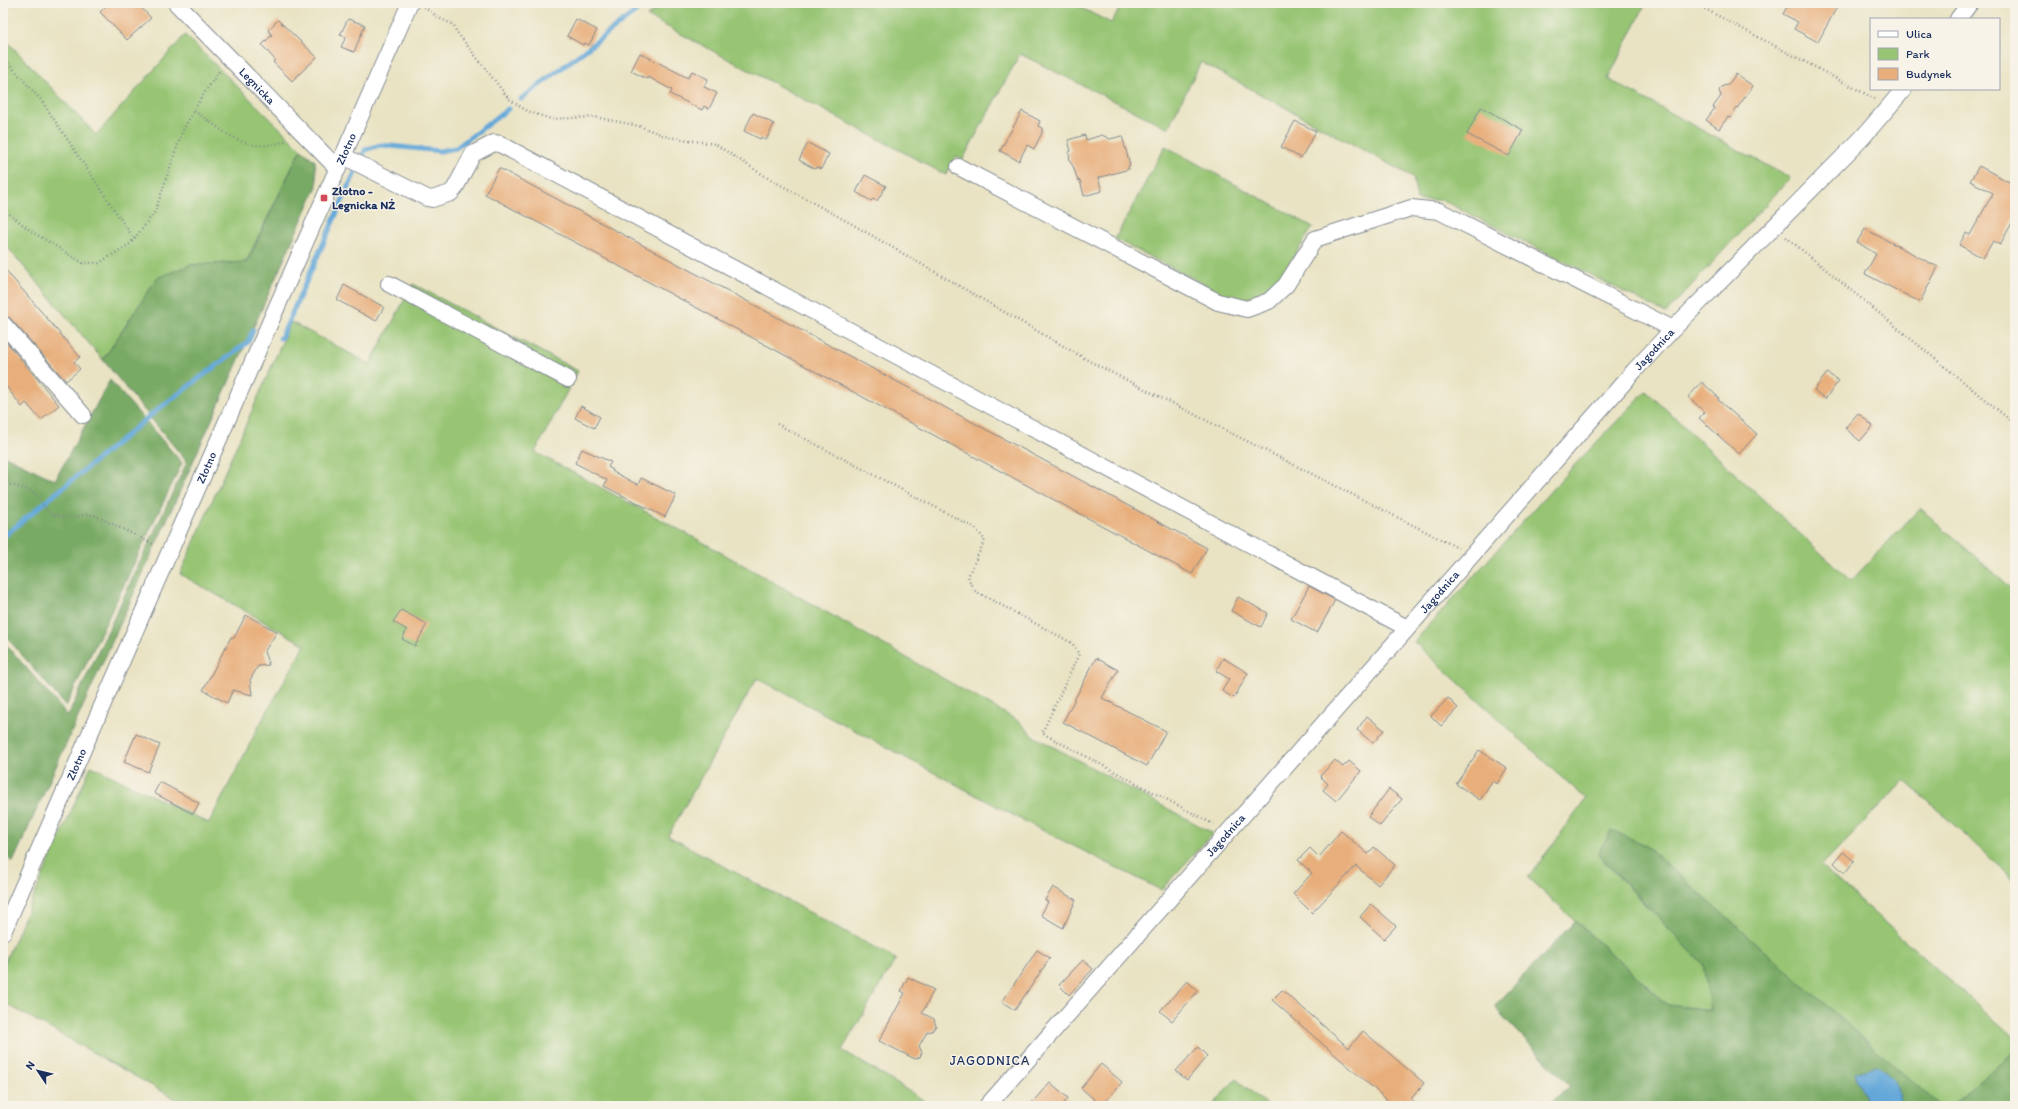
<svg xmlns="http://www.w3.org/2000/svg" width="2018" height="1109" font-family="Itim,sans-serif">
<rect width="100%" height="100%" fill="#f7f3e8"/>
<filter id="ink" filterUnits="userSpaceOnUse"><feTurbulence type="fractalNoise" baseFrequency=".025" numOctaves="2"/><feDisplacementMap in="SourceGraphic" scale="8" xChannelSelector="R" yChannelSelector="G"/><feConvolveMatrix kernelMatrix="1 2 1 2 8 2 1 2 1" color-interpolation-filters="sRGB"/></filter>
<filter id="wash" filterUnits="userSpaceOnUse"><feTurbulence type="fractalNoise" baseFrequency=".012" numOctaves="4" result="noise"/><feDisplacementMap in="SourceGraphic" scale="16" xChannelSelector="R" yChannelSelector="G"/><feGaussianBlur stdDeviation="0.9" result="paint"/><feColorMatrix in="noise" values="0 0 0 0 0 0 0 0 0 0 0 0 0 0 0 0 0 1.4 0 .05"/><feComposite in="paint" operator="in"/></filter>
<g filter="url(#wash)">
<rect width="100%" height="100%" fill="#e9e3c3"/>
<!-- green -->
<g fill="#97c573" stroke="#597a68">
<path d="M666,3H1072L1111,23L1123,3H1646L1608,79L1790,178L1666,313L1442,200H1417L1413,177L1201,62L1168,128L1020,54L963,159L956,156L946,175L647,16Z"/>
<path d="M185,35L301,149L246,262L190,265L157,278L103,360L3,242V37L96,135Z"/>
<path d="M1165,146L1313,227L1280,278L1265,294L1246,299L1225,295L1115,239Z"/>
<path d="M413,284L578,371L535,452L706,544L1020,722L1033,736L1213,833L1161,890L1028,823L757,678L668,836L896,959L842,1050L933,1106H745L738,1102L735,1106H188L3,1002V966L91,766L209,823L260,724L305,645L180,574L291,322L370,364Z"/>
<path d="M1646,391L1851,581L1920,508L2015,592V881L1905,780L1821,866L2015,1038V1051L1950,1106H1940L1920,1089L1645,845L1598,855L1703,964L1712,1010L1668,1005L1528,878L1586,799L1414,642L1566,474Z"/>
<path d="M1236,1079L1268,1106H1212Z"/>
</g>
<!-- forest -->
<g fill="#79aa65" stroke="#4a6c62">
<path d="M301,149L315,161L317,186L13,862L3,854V641L68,716L187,462L103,360L157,278L190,265L247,262Z"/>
<path d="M110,380L182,463L66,706L3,633V455L55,480Z"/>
<path d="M1611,830L1645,845L1940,1106H1547L1570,1086L1494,1007L1575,921L1668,1005L1711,1010L1703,964L1598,854Z"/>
<path d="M2015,1051V1106H1950Z"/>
</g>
<!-- water -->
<path fill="#64a8d9" stroke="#406c9c" d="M1876,1066C1894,1078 1901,1083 1899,1106H1864L1866,1096L1856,1079V1073Z"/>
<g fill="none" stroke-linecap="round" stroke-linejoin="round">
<!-- stream -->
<g stroke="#64a8d9" stroke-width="5">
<path d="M521,99L647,3"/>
<path d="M280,338H281L365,150L380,145L440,151L456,148L508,109"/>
<path d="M3,537L157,410L248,342L253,330"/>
</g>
</g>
<g id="blocks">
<!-- building -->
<g fill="#e8af7c">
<path d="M109,3H137L151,18L127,40L100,12Z"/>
<path d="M1789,3H1839L1818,42L1794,29L1798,22L1783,14Z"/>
<path d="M348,19L365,25L354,52L341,47L346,37L340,35Z"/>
<path d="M576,19L597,30L589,45L584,43L583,45L567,36Z"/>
<path d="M278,20L317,57L292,81L273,62L275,60L262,45L272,35L268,30Z"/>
<path d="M640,53L688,78L692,71L708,79L704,87L717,93L709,109L704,106L702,110L670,94L672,90L648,77L647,79L631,71Z"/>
<path d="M1736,74L1753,86L1730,118L1728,117L1719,129L1706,120L1715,108L1713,107L1721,96L1719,90L1723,86L1728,85Z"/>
<path d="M1481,107L1523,130L1509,156L1467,134Z"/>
<path d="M1022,111L1040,121L1038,126L1042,128V133L1034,149L1027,145L1019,161L1000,151Z"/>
<path d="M753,113L774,124L766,140L761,137L760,139L744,131Z"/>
<path d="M1295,121L1316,131L1301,158L1281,147Z"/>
<path d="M1085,135L1086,140L1102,135L1110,139L1122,136L1130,165L1128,166L1129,169L1098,178L1102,191L1084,196L1080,180L1078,181L1073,166L1070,162L1069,152L1071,151L1068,140Z"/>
<path d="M808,143L829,154L821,169L816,167L815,169L799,160Z"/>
<path d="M1979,166L2015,185V217L2000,245L1993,241L1983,258L1959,245L1966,233L1970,235L1993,193L1970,181Z"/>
<path d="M499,168L1207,548L1192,574L485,194Z"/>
<path d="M865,175L886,186L877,201L873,199L871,201L856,192Z"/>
<path d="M1865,229L1938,267L1920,302L1865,274L1876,254L1857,242Z"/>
<path d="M3,267L80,357L74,362L80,369L66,381L10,318L3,315Z"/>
<path d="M344,285L384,307L376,321L337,300Z"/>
<path d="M3,338L59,405L41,420L26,403L22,407L3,382Z"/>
<path d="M1827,373L1839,381L1825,399L1814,390Z"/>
<path d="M1702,382L1719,398L1718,400L1757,434L1739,454L1699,418L1705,412L1688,397Z"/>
<path d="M581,406L600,417L594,428L575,418Z"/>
<path d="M1858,413L1873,426L1860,441L1845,428Z"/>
<path d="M582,449L611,462L608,467L613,470L612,471L638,485L641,478L676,495L665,517L604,486L607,480L575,463Z"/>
<path d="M1309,586L1335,600L1317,633L1291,619Z"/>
<path d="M1238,597L1268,613L1261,627L1231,611Z"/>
<path d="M401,610L427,624L415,646L402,639L407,630L393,622Z"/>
<path d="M246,615L277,632L264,652L269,665L258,666L250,680L252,695L233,690L227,703L203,690L231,637L234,638Z"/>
<path d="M1096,658L1118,670L1102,698L1166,731L1147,766L1063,722Z"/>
<path d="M1223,658L1248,673L1234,698L1222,691L1229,679L1216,671Z"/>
<path d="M1448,698L1458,708L1441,726L1431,716Z"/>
<path d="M1367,716L1384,730L1373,743L1357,730Z"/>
<path d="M136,734L160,745L148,772L124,762Z"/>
<path d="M1479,750L1507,768L1497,784L1492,781L1480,800L1456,784Z"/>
<path d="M1335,760L1343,767L1349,761L1361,771L1336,801L1323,790L1328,784L1320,776Z"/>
<path d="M160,782L199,803L193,814L154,793Z"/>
<path d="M1389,789L1402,799L1380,826L1368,817Z"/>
<path d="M1341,831L1368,854L1374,847L1395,865L1378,885L1356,866L1312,913L1293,894L1312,873L1298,860L1310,848L1319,857Z"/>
<path d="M1843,852L1854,861L1845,873L1834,863Z"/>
<path d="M1053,887L1076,900L1063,928L1041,915L1048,902L1045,900Z"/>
<path d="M1371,904L1396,926L1384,939L1360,917Z"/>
<path d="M1037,950L1050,958L1015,1010L1002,1002Z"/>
<path d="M1083,960L1093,969L1069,995L1059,985Z"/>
<path d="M908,977L934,990L922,1013L934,1019L936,1026L932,1031L927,1032L919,1046L922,1052L920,1057L915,1059L879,1041L905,993L901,991Z"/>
<path d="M1187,981L1198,991L1172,1021L1160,1011Z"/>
<path d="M1282,990L1349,1048L1363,1031L1424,1083L1411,1099L1420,1106H1394L1272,1000Z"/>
<path d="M1198,1047L1207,1056L1187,1080L1176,1071Z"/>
<path d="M1101,1064L1122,1082L1102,1106L1081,1088Z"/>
<path d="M1050,1082L1068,1098L1062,1106H1029Z"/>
</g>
</g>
</g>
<g filter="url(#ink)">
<use href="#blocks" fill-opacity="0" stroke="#828990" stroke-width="1"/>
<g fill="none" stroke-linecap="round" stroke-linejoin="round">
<defs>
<g id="minor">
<path id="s1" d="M176,3L338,169"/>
<path d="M1958,19L1970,3"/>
<path d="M343,156L427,198L432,199L451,193L455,188L473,154L494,143L500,144L1407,628"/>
<path d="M959,167L1218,302L1247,309L1269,301L1286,285L1315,239L1411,208L1439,211L1673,329"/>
<path d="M389,284L568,379"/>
<path d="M3,324L83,415"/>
<path id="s2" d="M3,932L410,3"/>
<path id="s3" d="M987,1106L1634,371L1673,329L1862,138L1904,89"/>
</g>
</defs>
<!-- minor casing -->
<use href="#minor" stroke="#828990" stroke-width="18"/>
<!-- path -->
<g stroke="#828990" stroke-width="2.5" stroke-dasharray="1 3" stroke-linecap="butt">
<path d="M1694,3L1875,99"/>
<path d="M424,7L439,18L454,25L456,31L509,99L527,111L551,119L595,117L639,126L668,137L715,144L768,178L850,223L1091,362L1458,548"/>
<path d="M3,57L41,100L134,239"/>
<path d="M194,111C228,132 244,156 288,140"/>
<path d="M3,209L31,231L83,263H99L130,244L155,212L182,132L201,98L220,70"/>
<path d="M1786,237L2015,424"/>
<path d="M777,424L975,528L985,540L968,576L973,590L1072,643L1079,654L1042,733L1213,824"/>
<path d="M3,481C13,488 29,487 37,496C47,508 45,514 63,517C73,520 83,513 94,515L155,545"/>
</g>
<!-- minor -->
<use href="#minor" stroke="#fff" stroke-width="16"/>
</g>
</g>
<!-- markers -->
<rect fill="#d1495b" stroke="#f7f3e8" stroke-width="1.5" x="320" y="194" width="8" height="8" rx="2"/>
<g text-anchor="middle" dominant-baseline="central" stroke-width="3" stroke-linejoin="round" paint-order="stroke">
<!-- street labels -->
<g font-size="12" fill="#1b2f5e" stroke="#f7f3e8">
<text stroke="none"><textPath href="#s1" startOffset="116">Legnicka</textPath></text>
<text stroke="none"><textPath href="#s2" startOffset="855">Złotno</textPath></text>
<text stroke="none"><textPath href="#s3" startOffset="1009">Jagodnica</textPath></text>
<text stroke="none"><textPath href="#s2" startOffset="507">Złotno</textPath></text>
<text stroke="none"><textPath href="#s3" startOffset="685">Jagodnica</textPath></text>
<text stroke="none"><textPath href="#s2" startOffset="183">Złotno</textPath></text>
<text stroke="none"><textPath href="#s3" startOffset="361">Jagodnica</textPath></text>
</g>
<!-- poi labels -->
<g font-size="12" font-weight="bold" fill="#1b2f5e" stroke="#f7f3e8" text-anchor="start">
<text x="332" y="191">Złotno -<tspan x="332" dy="14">Legnicka NŻ</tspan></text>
</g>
<!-- neighbourhood labels -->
<g font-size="13" letter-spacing="1" fill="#1b2f5e" stroke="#f7f3e8">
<text x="990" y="1060">JAGODNICA</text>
</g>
</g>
<!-- margin -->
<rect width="2018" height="1109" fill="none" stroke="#f7f3e8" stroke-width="16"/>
<!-- legend -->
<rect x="1870" y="18" width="130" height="72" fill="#f7f3e8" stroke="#9fa5b1"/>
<rect x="1878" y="31" width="20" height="6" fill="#ffffff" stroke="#9fa5b1"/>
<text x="1906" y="38" font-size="12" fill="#1b2f5e">Ulica</text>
<rect x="1878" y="48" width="20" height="12" fill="#97c573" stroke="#9fa5b1"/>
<text x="1906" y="58" font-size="12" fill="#1b2f5e">Park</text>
<rect x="1878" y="68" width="20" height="12" fill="#e8af7c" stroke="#9fa5b1"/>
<text x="1906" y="78" font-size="12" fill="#1b2f5e">Budynek</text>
<!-- north arrow -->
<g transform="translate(38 1071) rotate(305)" stroke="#f7f3e8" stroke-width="3" paint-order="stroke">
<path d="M0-3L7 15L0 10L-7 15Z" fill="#1b2f5e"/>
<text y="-6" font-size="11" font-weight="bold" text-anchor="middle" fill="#1b2f5e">N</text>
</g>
</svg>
